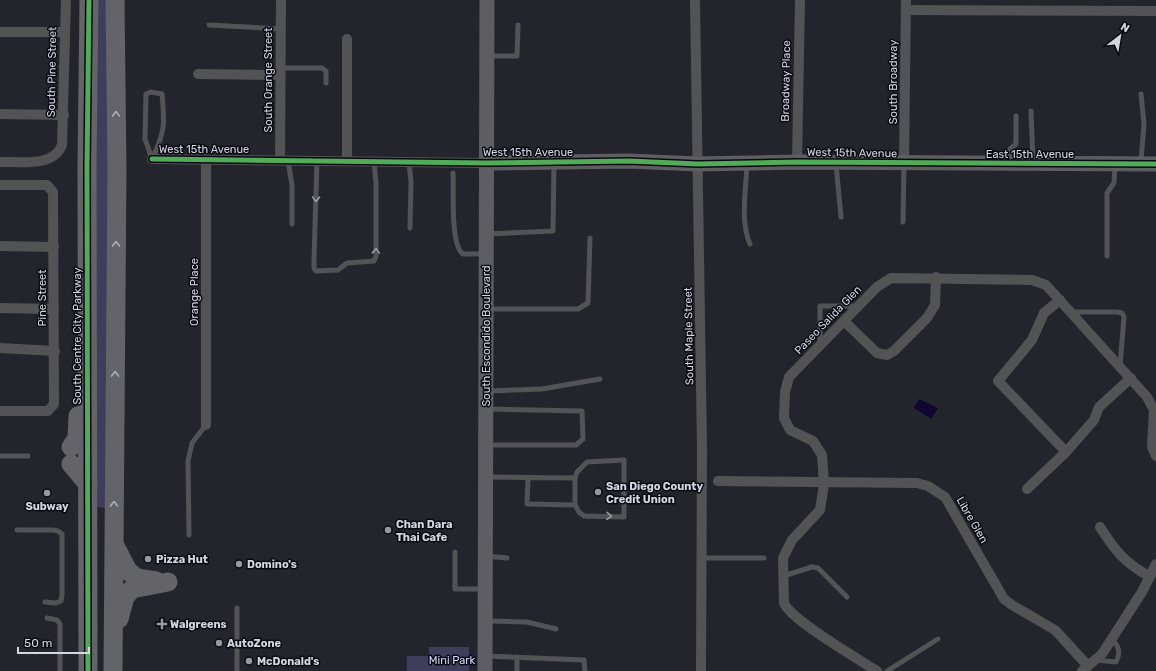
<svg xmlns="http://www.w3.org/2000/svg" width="1156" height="671" font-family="Rubik,sans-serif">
<rect width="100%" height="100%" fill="#24242c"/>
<!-- green -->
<g fill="#3e3d5c">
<path d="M95,0H107L109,22L108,508L93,507Z"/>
<path d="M429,647H469V671H407V656H429Z"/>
</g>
<!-- water -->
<path fill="#110632" d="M919,399L938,408L931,419L914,408Z"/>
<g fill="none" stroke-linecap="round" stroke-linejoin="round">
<!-- lane -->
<g stroke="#535356" stroke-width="5">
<path d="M209,25L281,29"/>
<path d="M488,56H517L518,25"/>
<path d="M280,68H322L326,71V83"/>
<path d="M151,92L162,94C165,124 165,132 152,159L145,139L146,94Z"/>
<path d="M1031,111L1033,161"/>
<path d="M317,160L314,259V268L316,271L338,270L347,263L374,261L376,256V183L374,161"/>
<path d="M288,161L292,185V224"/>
<path d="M1010,161V149L1016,144V116"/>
<path d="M1141,161L1144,124L1141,94"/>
<path d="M409,162L411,182L410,228"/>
<path d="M747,164C746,189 740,221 750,244"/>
<path d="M836,164L841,217"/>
<path d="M453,173C454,190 450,245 463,254H484"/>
<path d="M903,222L904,164"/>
<path d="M487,234L553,231L554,163"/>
<path d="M1107,256V193L1114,183L1115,165"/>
<path d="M488,309H578L588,303L590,238"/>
<path d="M1071,312H1117L1122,313L1124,317L1120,366"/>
<path d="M820,344V306H858"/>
<path d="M487,391L542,389L600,379"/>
<path d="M486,445H576L583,439L582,411L487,409"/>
<path d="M0,456H28"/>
<path d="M487,477L575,478V505L527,504L528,478"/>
<path d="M575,478L577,472L587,462L624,460V517L584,516L579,512L575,505"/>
<path d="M17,530H53L58,531L62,534V595L61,601L56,603L45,602"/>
<path d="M189,535L188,461L192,443L206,425"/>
<path d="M455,552V589H484"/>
<path d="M486,556L507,558"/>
<path d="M702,558H764"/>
<path d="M783,576L812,567L818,568L847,597"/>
<path d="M47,618L57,620L60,624V671"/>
<path d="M486,621L527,622L556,629"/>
<path d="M486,656L584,660L585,671"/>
<path d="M517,657V671"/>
<path d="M1096,660L1116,662C1121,652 1119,646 1111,639"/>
<path d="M237,671V608"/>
<path d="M887,671L938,639"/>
</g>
<!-- street -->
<g stroke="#535356" stroke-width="10">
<path d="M695,0L702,448L701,671"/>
<path d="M906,10L1156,11"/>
<path d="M0,32H65"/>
<path d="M347,39V161"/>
<path d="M198,74L280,75"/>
<path d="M0,114L64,115"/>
<path d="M152,159L487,163"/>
<path d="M206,159V425"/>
<path d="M280,159L281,0"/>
<path d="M0,162C20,161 53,168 62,145L66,0"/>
<path d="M797,162L800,0"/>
<path d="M904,164L906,0"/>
<path d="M0,185H47L53,192L54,404L48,411H0"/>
<path d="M0,246L54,247"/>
<path d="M1060,300L1044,313L1032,340L998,381L1066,452"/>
<path d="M0,308L54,309"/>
<path d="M844,321L877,353L887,355L894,351L927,318L935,305L936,277"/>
<path d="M0,348L55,351"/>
<path d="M718,481L917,483L928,486L945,497L1004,599L1012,605L1055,630L1088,666"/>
<path d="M1027,489L1066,452L1094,420L1099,407L1131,378"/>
<path d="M1100,527C1116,552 1124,562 1150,577"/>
<path d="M877,671C858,659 791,620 784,603L783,558L792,540L820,510L824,484L822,455L813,441L790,430L784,418L785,392L789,377L877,287L891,278L1032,280L1046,285L1147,397L1154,410L1152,447L1156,456"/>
<path d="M1082,671L1102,654L1142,592L1156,564"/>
</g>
<!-- secondary -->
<g stroke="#5e5e62" stroke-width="15">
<path d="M487,163L629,161L698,164L797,162L1156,164"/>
<path d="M485,671L487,0"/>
</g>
<!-- highway -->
<g stroke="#636368" stroke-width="19">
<path d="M71,447L77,438L78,416"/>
<path d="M71,464L88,484"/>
<path d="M115,546L128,571L137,578L156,581"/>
<path d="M119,619L125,597L132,589L168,582"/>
<path d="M88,671L87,167L89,0"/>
<path d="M113,671L117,169L115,0"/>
</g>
<defs>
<g id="cycleway">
<path d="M152,159L487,163L629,161L698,164L797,162L1156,164"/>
<path d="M88,671L87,167L89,0"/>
</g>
</defs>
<!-- cycleway casing -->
<use href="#cycleway" stroke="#0a0a12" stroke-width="8"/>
<!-- cycleway -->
<use href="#cycleway" stroke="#51ab58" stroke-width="5"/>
</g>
<!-- one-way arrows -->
<defs><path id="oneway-chevron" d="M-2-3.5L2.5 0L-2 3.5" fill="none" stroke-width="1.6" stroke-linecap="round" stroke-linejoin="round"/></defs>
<g stroke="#adaeb7">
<use href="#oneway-chevron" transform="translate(116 114) rotate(-91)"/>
<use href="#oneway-chevron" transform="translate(116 244) rotate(-89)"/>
<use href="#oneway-chevron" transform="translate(115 374) rotate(-89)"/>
<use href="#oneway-chevron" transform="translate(114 504) rotate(-89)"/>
</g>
<g stroke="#9a9ba2">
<use href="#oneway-chevron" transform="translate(316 199) rotate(92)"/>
<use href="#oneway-chevron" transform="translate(376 251) rotate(-88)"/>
<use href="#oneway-chevron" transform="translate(609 516) rotate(1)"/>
</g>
<!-- markers -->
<g fill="#9798a2" stroke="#0a0a12" stroke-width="1.5">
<circle cx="598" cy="492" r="4"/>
<circle cx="47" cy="493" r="4"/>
<circle cx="388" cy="530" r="4"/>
<circle cx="148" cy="559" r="4"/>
<circle cx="239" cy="564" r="4"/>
<path d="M160 618h4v4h4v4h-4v4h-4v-4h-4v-4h4z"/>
<circle cx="219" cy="643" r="4"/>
<circle cx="249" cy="661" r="4"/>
</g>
<g text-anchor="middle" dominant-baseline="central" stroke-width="3" stroke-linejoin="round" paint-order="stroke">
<!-- street labels -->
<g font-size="11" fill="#d5d6e1" stroke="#0a0a12">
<text transform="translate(52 72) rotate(-89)">South Pine Street</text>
<text transform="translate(268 80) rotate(-90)">South Orange Street</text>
<text transform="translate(786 81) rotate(-89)">Broadway Place</text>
<text transform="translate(893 82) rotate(-90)">South Broadway</text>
<text x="204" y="149">West 15th Avenue</text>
<text x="528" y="152">West 15th Avenue</text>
<text transform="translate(852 153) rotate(1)">West 15th Avenue</text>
<text x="1030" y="154">East 15th Avenue</text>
<text transform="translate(194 292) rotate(-90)">Orange Place</text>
<text transform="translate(42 298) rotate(-90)">Pine Street</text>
<text transform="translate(828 320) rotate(-46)">Paseo Salida Glen</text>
<text transform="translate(77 336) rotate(-90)">South Centre City Parkway</text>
<text transform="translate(486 336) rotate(-90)">South Escondido Boulevard</text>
<text transform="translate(689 336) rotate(-91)">South Maple Street</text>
<text transform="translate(972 520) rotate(60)">Libre Glen</text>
</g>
<!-- poi labels -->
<g font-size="11" font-weight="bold" fill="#d5d6e1" stroke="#0a0a12" text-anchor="start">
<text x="606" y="486">San Diego County<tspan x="606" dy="13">Credit Union</tspan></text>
<text x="47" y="506" text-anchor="middle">Subway</text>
<text x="396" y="524">Chan Dara<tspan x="396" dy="13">Thai Cafe</tspan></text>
<text x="156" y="559">Pizza Hut</text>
<text x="247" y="564">Domino's</text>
<text x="170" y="624">Walgreens</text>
<text x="227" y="643">AutoZone</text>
<text x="257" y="661">McDonald's</text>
</g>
<!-- park labels -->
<g font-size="11" fill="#d9dafc" stroke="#0a0a12">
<text x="452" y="660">Mini Park</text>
</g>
</g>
<!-- north arrow -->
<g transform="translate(1120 36) rotate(31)" stroke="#0a0a12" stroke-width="3" paint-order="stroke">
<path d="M0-3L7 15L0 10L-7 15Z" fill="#d5d6e1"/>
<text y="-6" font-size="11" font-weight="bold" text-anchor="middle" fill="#d5d6e1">N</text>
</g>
<!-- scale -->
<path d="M18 647v6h71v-6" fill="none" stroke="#d5d6e1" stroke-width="2"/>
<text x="24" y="647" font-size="12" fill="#d5d6e1" stroke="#0a0a12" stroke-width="3" paint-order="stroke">50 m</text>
</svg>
